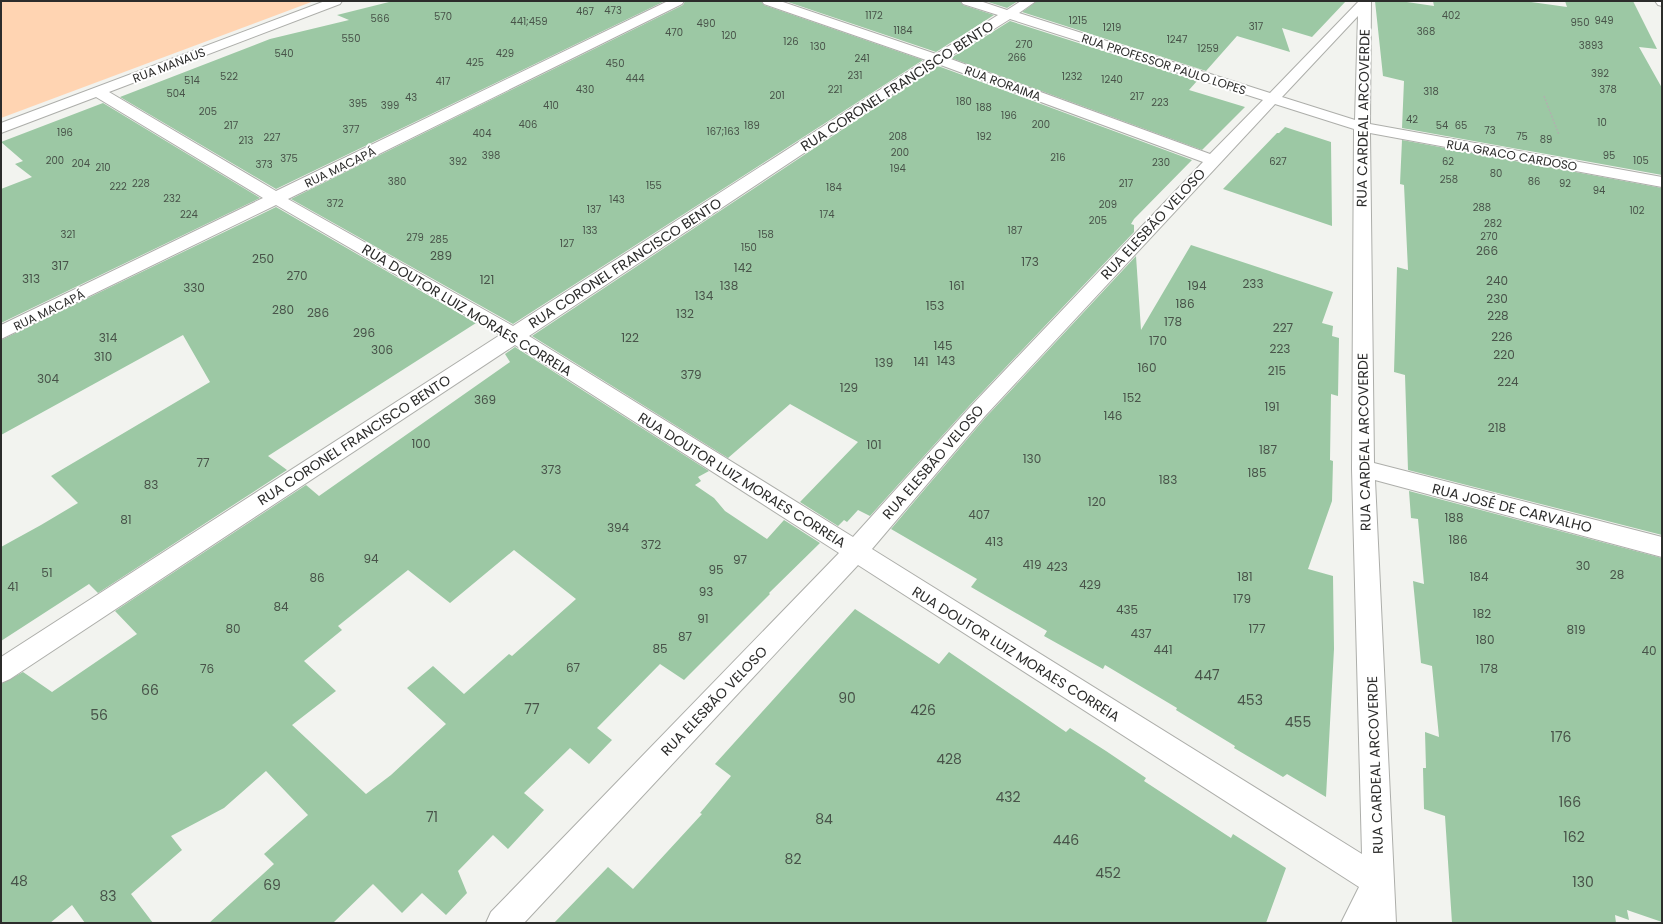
<svg xmlns="http://www.w3.org/2000/svg" width="1663" height="924" font-family="Poppins,sans-serif">
<rect width="100%" height="100%" fill="#f2f3ef"/>
<!-- green -->
<path fill="#ffd4b2" d="M1,1H314L1,118Z"/>
<!-- building -->
<g fill="#9cc8a4" fill-rule="evenodd">
<path d="M393,1H665L276,189L120,97L270,39L349,20L337,15Z"/>
<path d="M685,1H761L764,5L923,60L513,324L291,199L683,5Z"/>
<path d="M785,1H960L963,5L994,15L936,52Z"/>
<path d="M985,1H1018L1007,8Z"/>
<path d="M1037,1H1346L1312,37L1282,28L1290,52L1237,36L1206,71L1022,12Z"/>
<path d="M1375,1H1400L1434,6L1433,1H1524L1567,7L1565,1H1633L1657,49L1639,47L1662,88V175L1402,128L1404,81L1383,76Z"/>
<path d="M1010,21L1197,81L1189,90L1245,107L1202,150L951,58Z"/>
<path d="M938,66L1192,160L1134,219L1131,224L1134,225V232L970,405L870,516L858,510L847,522L844,520L838,526L800,502L858,442L790,404L728,458L532,336Z"/>
<path d="M103,103L260,198L1,323V189L32,177L15,164L23,161L1,142Z"/>
<path d="M1285,127L1331,142L1332,226L1223,189L1277,133H1279Z"/>
<path d="M1402,140L1662,188V535L1408,470L1405,375L1394,372L1397,267L1408,270L1404,185L1400,184Z"/>
<path d="M276,207L476,323L268,456L287,470L98,593L89,584L1,641V547L41,525L78,503L51,476L210,382L183,335L1,435V340Z"/>
<path d="M1191,245L1333,292L1322,323L1333,326L1332,336L1339,338L1338,396L1331,394L1330,460L1333,461L1332,501L1308,569L1333,576L1334,649L1326,797L1287,774L1283,777L1234,748L1235,746L1176,710L1177,708L1105,665L1103,669L1044,636L1047,631L971,587L977,579L891,529L986,417L1136,256L1141,330Z"/>
<path d="M515,347L709,471L698,477L701,481L695,485L714,498L725,511L767,539L784,520L820,543L769,593L770,594L684,680L660,664L597,728L612,740L589,764L570,748L524,793L544,810L508,849L493,835L458,871L467,893L446,915L422,893L402,913L373,884L333,923H209L274,864L264,854L308,815L266,771L224,808L171,836L182,850L131,894L153,923H85L72,905L50,923H1V684L23,672L52,692L137,634L115,611L306,485L319,496L510,362L505,354ZM514,550L576,599L512,656L509,654L464,694L433,666L407,688L446,724L391,775L366,794L292,725L336,691L304,661L342,630L338,626L408,570L450,603Z"/>
<path d="M1409,491L1662,558V922L1627,910L1629,920L1615,915L1616,923H1452L1445,816L1424,809L1423,768H1426L1425,732L1439,737L1432,666L1421,663L1413,581L1424,584L1418,519L1411,518Z"/>
<path d="M855,609L939,664L949,652L1066,732L1070,728L1106,751L1146,778L1144,781L1231,838L1233,834L1286,868L1266,923H554L608,867L633,889L702,814L700,813L731,776L715,764Z"/>
</g>
<g fill="none" stroke-linecap="round" stroke-linejoin="round">
<defs>
<g id="street">
<path d="M325,1H342L340,4L109,92L276,191L668,1H684L682,4L288,199L513,326L926,60L764,4L762,1H780L936,54L998,15L963,4L961,1H980L1007,10L1021,1H1036L1019,13L1270,93L1359,1H1371L1370,124L1662,177V187L1370,133L1374,463L1662,537V557L1375,480L1396,923H1341L1359,887L858,565L524,923H486L491,912L839,553L515,345L10,679L1,683V657L500,335L276,205L1,339V325L263,198L96,97L1,133V123ZM1358,16L1355,120L1282,97ZM1010,19L1263,100L1210,154L948,58ZM938,64L1203,162L971,406L853,537L529,336ZM1275,104L1354,129L1352,469L1362,854L872,549L985,416Z"/>
<path d="M1655,1H1662V6L1658,5Z"/>
</g>
</defs>
<!-- street casing -->
<use href="#street" stroke="#adaeaa" stroke-width="2"/>
<!-- path -->
<path stroke="#b0b1ae" stroke-width="1.5" stroke-dasharray="2 1.5" stroke-linecap="butt" d="M1544,96L1559,135"/>
<!-- street -->
<use href="#street" fill="#fff" fill-rule="evenodd"/>
</g>
<g text-anchor="middle" dominant-baseline="central" stroke-width="4" stroke-linejoin="round" paint-order="stroke">
<!-- far-number labels -->
<g font-size="10" fill="#485349">
<text x="613" y="10">473</text>
<text x="585" y="11">467</text>
<text x="874" y="15">1172</text>
<text x="1451" y="15">402</text>
<text x="443" y="16">570</text>
<text x="380" y="18">566</text>
<text x="1078" y="20">1215</text>
<text x="1604" y="20">949</text>
<text x="529" y="21">441;459</text>
<text x="1580" y="22">950</text>
<text x="706" y="23">490</text>
<text x="1256" y="26">317</text>
<text x="1112" y="27">1219</text>
<text x="903" y="30">1184</text>
<text x="1426" y="31">368</text>
<text x="674" y="32">470</text>
<text x="729" y="35">120</text>
<text x="351" y="38">550</text>
<text x="1177" y="39">1247</text>
<text x="791" y="41">126</text>
<text x="1024" y="44">270</text>
<text x="1591" y="45">3893</text>
<text x="818" y="46">130</text>
<text x="1208" y="48">1259</text>
<text x="284" y="53">540</text>
<text x="505" y="53">429</text>
<text x="1017" y="57">266</text>
<text x="862" y="58">241</text>
<text x="475" y="62">425</text>
<text x="615" y="63">450</text>
<text x="1600" y="73">392</text>
<text x="855" y="75">231</text>
<text x="229" y="76">522</text>
<text x="1072" y="76">1232</text>
<text x="635" y="78">444</text>
<text x="1112" y="79">1240</text>
<text x="192" y="80">514</text>
<text x="443" y="81">417</text>
<text x="585" y="89">430</text>
<text x="835" y="89">221</text>
<text x="1608" y="89">378</text>
<text x="1431" y="91">318</text>
<text x="176" y="93">504</text>
<text x="777" y="95">201</text>
<text x="1137" y="96">217</text>
<text x="411" y="97">43</text>
<text x="964" y="101">180</text>
<text x="1160" y="102">223</text>
<text x="358" y="103">395</text>
<text x="390" y="105">399</text>
<text x="551" y="105">410</text>
<text x="984" y="107">188</text>
<text x="208" y="111">205</text>
<text x="1009" y="115">196</text>
<text x="1412" y="119">42</text>
<text x="1602" y="122">10</text>
<text x="528" y="124">406</text>
<text x="1041" y="124">200</text>
<text x="231" y="125">217</text>
<text x="752" y="125">189</text>
<text x="1442" y="125">54</text>
<text x="1461" y="125">65</text>
<text x="351" y="129">377</text>
<text x="1490" y="130">73</text>
<text x="723" y="131">167;163</text>
<text x="65" y="132">196</text>
<text x="482" y="133">404</text>
<text x="898" y="136">208</text>
<text x="984" y="136">192</text>
<text x="1522" y="136">75</text>
<text x="272" y="137">227</text>
<text x="1546" y="139">89</text>
<text x="246" y="140">213</text>
<text x="900" y="152">200</text>
<text x="491" y="155">398</text>
<text x="1609" y="155">95</text>
<text x="1058" y="157">216</text>
<text x="289" y="158">375</text>
<text x="55" y="160">200</text>
<text x="1641" y="160">105</text>
<text x="458" y="161">392</text>
<text x="1278" y="161">627</text>
<text x="1448" y="161">62</text>
<text x="1161" y="162">230</text>
<text x="81" y="163">204</text>
<text x="264" y="164">373</text>
<text x="103" y="167">210</text>
<text x="898" y="168">194</text>
<text x="1496" y="173">80</text>
<text x="1449" y="179">258</text>
<text x="397" y="181">380</text>
<text x="1534" y="181">86</text>
<text x="141" y="183">228</text>
<text x="1126" y="183">217</text>
<text x="1565" y="183">92</text>
<text x="654" y="185">155</text>
<text x="118" y="186">222</text>
<text x="834" y="187">184</text>
<text x="1599" y="190">94</text>
<text x="172" y="198">232</text>
<text x="617" y="199">143</text>
<text x="335" y="203">372</text>
<text x="1108" y="204">209</text>
<text x="1482" y="207">288</text>
<text x="594" y="209">137</text>
<text x="1637" y="210">102</text>
<text x="189" y="214">224</text>
<text x="827" y="214">174</text>
<text x="1098" y="220">205</text>
<text x="1493" y="223">282</text>
<text x="590" y="230">133</text>
<text x="1015" y="230">187</text>
<text x="68" y="234">321</text>
<text x="766" y="234">158</text>
<text x="1489" y="236">270</text>
<text x="415" y="237">279</text>
<text x="439" y="239">285</text>
<text x="567" y="243">127</text>
<text x="749" y="247">150</text>
</g>
<!-- far-street labels -->
<g font-size="12" fill="#2c2c2b" stroke="#fff">
<text transform="translate(1164 64) rotate(18)">RUA PROFESSOR PAULO LOPES</text>
<text transform="translate(169 65) rotate(-21)">RUA MANAUS</text>
<text transform="translate(1003 83) rotate(20)">RUA RORAIMA</text>
<text transform="translate(1512 155) rotate(10)">RUA GRACO CARDOSO</text>
<text transform="translate(340 167) rotate(-26)">RUA MACAPÁ</text>
<text transform="translate(49 310) rotate(-26)">RUA MACAPÁ</text>
</g>
<!-- number labels -->
<g font-size="12" fill="#485349">
<text x="1487" y="250">266</text>
<text x="441" y="255">289</text>
<text x="263" y="258">250</text>
<text x="1030" y="261">173</text>
<text x="60" y="265">317</text>
<text x="743" y="267">142</text>
<text x="297" y="275">270</text>
<text x="31" y="278">313</text>
<text x="487" y="279">121</text>
<text x="1497" y="280">240</text>
<text x="1253" y="283">233</text>
<text x="729" y="285">138</text>
<text x="957" y="285">161</text>
<text x="1197" y="285">194</text>
<text x="194" y="287">330</text>
<text x="704" y="295">134</text>
<text x="1497" y="298">230</text>
<text x="1185" y="303">186</text>
<text x="935" y="305">153</text>
<text x="283" y="309">280</text>
<text x="318" y="312">286</text>
<text x="685" y="313">132</text>
<text x="1498" y="315">228</text>
<text x="1173" y="321">178</text>
<text x="1283" y="327">227</text>
<text x="364" y="332">296</text>
<text x="1502" y="336">226</text>
<text x="108" y="337">314</text>
<text x="630" y="337">122</text>
<text x="1158" y="340">170</text>
<text x="943" y="345">145</text>
<text x="1280" y="348">223</text>
<text x="382" y="349">306</text>
<text x="1504" y="354">220</text>
<text x="103" y="356">310</text>
<text x="946" y="360">143</text>
<text x="921" y="361">141</text>
<text x="884" y="362">139</text>
<text x="1147" y="367">160</text>
<text x="1277" y="370">215</text>
<text x="691" y="374">379</text>
<text x="48" y="378">304</text>
<text x="1508" y="381">224</text>
<text x="849" y="387">129</text>
<text x="1132" y="397">152</text>
<text x="485" y="399">369</text>
<text x="1272" y="406">191</text>
<text x="1113" y="415">146</text>
<text x="1497" y="427">218</text>
<text x="421" y="443">100</text>
<text x="874" y="444">101</text>
<text x="1268" y="449">187</text>
<text x="1032" y="458">130</text>
<text x="203" y="462">77</text>
<text x="551" y="469">373</text>
<text x="1257" y="472">185</text>
<text x="1168" y="479">183</text>
<text x="151" y="484">83</text>
<text x="1097" y="501">120</text>
<text x="979" y="514">407</text>
<text x="1454" y="517">188</text>
<text x="126" y="519">81</text>
<text x="618" y="527">394</text>
<text x="1458" y="539">186</text>
<text x="994" y="541">413</text>
<text x="651" y="544">372</text>
<text x="371" y="558">94</text>
<text x="740" y="559">97</text>
<text x="1032" y="564">419</text>
<text x="1583" y="565">30</text>
<text x="1057" y="566">423</text>
<text x="716" y="569">95</text>
<text x="47" y="572">51</text>
<text x="1617" y="574">28</text>
<text x="1245" y="576">181</text>
<text x="1479" y="576">184</text>
<text x="317" y="577">86</text>
<text x="1090" y="584">429</text>
<text x="13" y="586">41</text>
<text x="706" y="591">93</text>
<text x="1242" y="598">179</text>
<text x="281" y="606">84</text>
<text x="1127" y="609">435</text>
<text x="1482" y="613">182</text>
<text x="703" y="618">91</text>
<text x="233" y="628">80</text>
<text x="1257" y="628">177</text>
<text x="1576" y="629">819</text>
<text x="1141" y="633">437</text>
<text x="685" y="636">87</text>
<text x="1485" y="639">180</text>
<text x="660" y="648">85</text>
<text x="1163" y="649">441</text>
<text x="1649" y="650">40</text>
<text x="573" y="667">67</text>
<text x="207" y="668">76</text>
<text x="1489" y="668">178</text>
</g>
<!-- street labels -->
<g font-size="14" fill="#2c2c2b" stroke="#fff">
<text transform="translate(897 86) rotate(-33)">RUA CORONEL FRANCISCO BENTO</text>
<text transform="translate(1363 118) rotate(-89)">RUA CARDEAL ARCOVERDE</text>
<text transform="translate(1153 224) rotate(-47)">RUA ELESBÃO VELOSO</text>
<text transform="translate(625 263) rotate(-33)">RUA CORONEL FRANCISCO BENTO</text>
<text transform="translate(467 310) rotate(31)">RUA DOUTOR LUIZ MORAES CORREIA</text>
<text transform="translate(354 440) rotate(-33)">RUA CORONEL FRANCISCO BENTO</text>
<text transform="translate(1364 442) rotate(-91)">RUA CARDEAL ARCOVERDE</text>
<text transform="translate(933 462) rotate(-49)">RUA ELESBÃO VELOSO</text>
<text transform="translate(742 480) rotate(32)">RUA DOUTOR LUIZ MORAES CORREIA</text>
<text transform="translate(1512 508) rotate(14)">RUA JOSÉ DE CARVALHO</text>
<text transform="translate(1016 654) rotate(32)">RUA DOUTOR LUIZ MORAES CORREIA</text>
<text transform="translate(714 701) rotate(-46)">RUA ELESBÃO VELOSO</text>
<text transform="translate(1375 765) rotate(-92)">RUA CARDEAL ARCOVERDE</text>
</g>
<!-- near-number labels -->
<g font-size="14" fill="#485349">
<text x="1207" y="675">447</text>
<text x="150" y="690">66</text>
<text x="847" y="698">90</text>
<text x="1250" y="700">453</text>
<text x="532" y="709">77</text>
<text x="923" y="710">426</text>
<text x="99" y="715">56</text>
<text x="1298" y="722">455</text>
<text x="1561" y="737">176</text>
<text x="949" y="759">428</text>
<text x="1008" y="797">432</text>
<text x="1570" y="802">166</text>
<text x="432" y="817">71</text>
<text x="824" y="819">84</text>
<text x="1574" y="837">162</text>
<text x="1066" y="840">446</text>
<text x="793" y="859">82</text>
<text x="1108" y="873">452</text>
<text x="19" y="881">48</text>
<text x="1583" y="882">130</text>
<text x="272" y="885">69</text>
<text x="108" y="896">83</text>
</g>
</g>
<!-- border -->
<rect width="1663" height="924" fill="none" stroke="#2c2c2b" stroke-width="4"/>
</svg>
